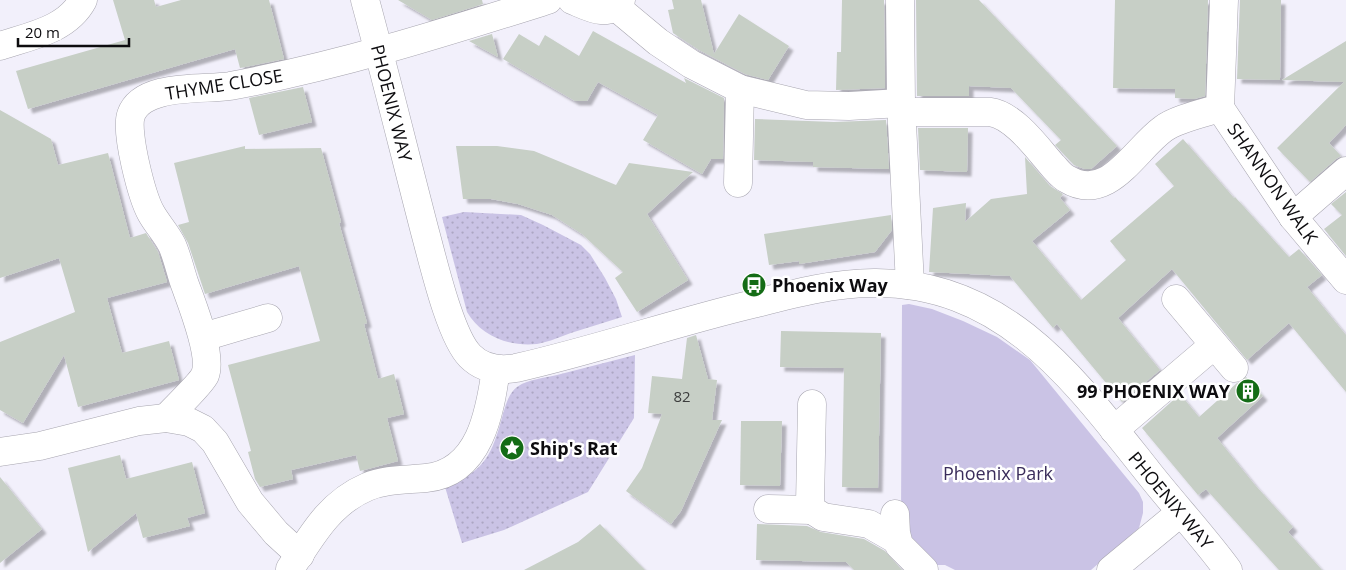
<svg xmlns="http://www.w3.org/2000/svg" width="1346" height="570" font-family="'Open Sans',sans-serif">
<defs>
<pattern id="grass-dots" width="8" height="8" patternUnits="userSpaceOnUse" patternTransform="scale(1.25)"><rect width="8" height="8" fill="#cac3e5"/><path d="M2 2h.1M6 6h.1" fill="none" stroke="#aca6c3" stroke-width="1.8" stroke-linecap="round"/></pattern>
<filter id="shadow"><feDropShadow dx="4.5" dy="4.5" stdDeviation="1" flood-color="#0004"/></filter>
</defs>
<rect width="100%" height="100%" fill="#f2f0fb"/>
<!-- grass -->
<g fill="url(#grass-dots)">
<path d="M464,212L521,215L543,225L581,245L590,254L605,278L616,299L622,317C606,322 590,327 574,332C562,336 549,342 537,344C509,347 481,336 467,312L442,217Z"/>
<path d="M635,355L634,418L588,492L504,530L462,543L445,487C486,471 492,454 503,414C506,404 509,393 517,387C528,379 545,378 557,375C583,368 609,362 635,355Z"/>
</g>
<!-- green -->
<path fill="#cac3e5" d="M909,304L932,309L963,321L997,337L1030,360L1139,493L1143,502V513L1139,528L1091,570H955L945,565H932L907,539L901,519L902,305Z"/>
<!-- building -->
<g fill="#c7cfc6" filter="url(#shadow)">
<path d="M113,0H154L156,7L181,0H269L284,59L240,68L235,49L28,109L16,71L125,40Z"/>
<path d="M398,0H482L483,4L432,20Z"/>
<path d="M672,0H701L714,54L739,14L789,46L768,80L745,74L699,50L673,33L668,10L674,9Z"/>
<path d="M842,0H884L885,88L836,90L837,52H841Z"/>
<path d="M916,0H979L1117,146L1091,169H1085L1074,165L1055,145L1061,140L1011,88L969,86V96H917Z"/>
<path d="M1115,0H1208L1205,96L1194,99L1175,98V89L1113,88Z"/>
<path d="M1240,0H1281L1280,80L1237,79Z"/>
<path d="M593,31L686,83L684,78L724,98L723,159H711L702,174L643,140L658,115L598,82L587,101H575L503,59L519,34L539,46L545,35L579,56Z"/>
<path d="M492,34L498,57L469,41Z"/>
<path d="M1346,41V125L1329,143L1341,156L1336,159L1310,182L1277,148L1344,82L1282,80Z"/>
<path d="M303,87L312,122L259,135L249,98Z"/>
<path d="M0,110L51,139L58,165L108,153L130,238L146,233L158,252L167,282L107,298L122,353L169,341L179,380L78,407L64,355L23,423L0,410V342L75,312L59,258L0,278Z"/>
<path d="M755,119L834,122L886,120L889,169L813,167V162L754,160Z"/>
<path d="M918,128H968L967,172L920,170Z"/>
<path d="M1183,139L1234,198L1235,197L1289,257L1299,249L1322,275L1307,287L1346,335V392L1289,323L1247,360L1172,269L1118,318L1160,370L1122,402L1057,324L1053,328L1010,276L929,272L933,208L966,203L965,222L991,199L1027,194L1025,157L1050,186L1063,194L1060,198L1070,210L1032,241L1081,300L1126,260L1110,241L1174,186L1155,164Z"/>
<path d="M245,146V149L321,148L341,222L339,223L367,323L364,324L378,379L394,374L404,414L387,418L398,461L360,471L356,455L291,470L293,479L260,487L255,479L248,452L251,451L228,365L320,341L299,266L205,294L188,243L178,225L189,222L174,163Z"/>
<path d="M456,146H497L534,151L616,185L629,163L693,172L647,214L688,280L637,312L615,278L623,272L582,234L552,215L518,204L491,199H463Z"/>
<path d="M1346,192V256L1324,229L1342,215L1331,204Z"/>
<path d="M891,215L892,230L875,252L799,264V261L769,265L764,234Z"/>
<path d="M781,331L881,333L878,488L842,487L844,368L780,367Z"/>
<path d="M696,335L708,379L717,380L712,420H722L681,511L671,524L626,491L642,468L662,414L648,413L652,376L682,379L687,338Z"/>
<path d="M1246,377L1263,396L1217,438L1255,485L1293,527L1288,532L1322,570H1279L1206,489L1198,495L1142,428L1180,394L1199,417L1237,383Z"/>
<path d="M741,421H782L780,486L740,485Z"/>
<path d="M120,455L126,479L192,462L205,513L187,518L190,526L143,538L136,513L88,552L68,468Z"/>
<path d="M0,477L42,529L0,563Z"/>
<path d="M600,524L645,570H524L578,542Z"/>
<path d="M757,524L807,526L821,532L864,539L885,551L902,570H854L846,562L756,560Z"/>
</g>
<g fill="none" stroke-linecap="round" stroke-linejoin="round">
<defs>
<g id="minor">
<path d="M365,0C386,77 405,155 425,232C433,261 450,336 470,356C483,369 499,371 516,368C596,350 673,323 753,304C792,294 833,283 874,283C1005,282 1074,379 1148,472C1174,505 1203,536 1228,570"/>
<path d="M572,0C589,7 608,19 621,0"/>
<path d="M900,0L901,103L910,285"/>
<path d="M616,7L658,42L691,64L740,89L806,105L849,106L901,103"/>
<path d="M0,46C30,36 67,30 83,0"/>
<path d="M1220,108L1293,217L1346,280"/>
<path d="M901,112H990C1014,115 1038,149 1053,166C1057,170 1061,176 1067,179C1108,204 1134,150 1163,129C1176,119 1204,113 1220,108L1224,0"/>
<path d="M738,183L740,89"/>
<path d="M1293,217L1346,171"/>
<path d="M1176,299L1234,368"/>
<path d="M203,337L268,318"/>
<path d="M812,404L810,504L812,510L823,517L869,524L897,540"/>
<path d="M166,418C174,409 201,384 205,375C213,355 191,302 184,282C180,270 177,256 172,245C166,233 157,224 151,213C142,197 125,132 131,115C142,83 204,90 230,86C339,66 443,33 548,0"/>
<path d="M1114,430L1214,345"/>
<path d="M0,452L40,446L139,421L166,418L189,422L203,429L215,442L250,502L276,533L300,555"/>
<path d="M768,509L812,510"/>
<path d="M895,514L896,533L899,545L924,570"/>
<path d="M290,569C311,537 329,503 367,487C386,479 406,480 426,478C480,473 490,412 496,369"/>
<path d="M1111,570L1180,513"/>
</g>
</defs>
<!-- minor casing -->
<use href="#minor" stroke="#a7a5af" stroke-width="29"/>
<!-- minor -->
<use href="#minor" stroke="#fff" stroke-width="28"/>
</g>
<!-- icons -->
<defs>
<symbol id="bus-disc" viewBox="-11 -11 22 22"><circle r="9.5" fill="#146c16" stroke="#fff"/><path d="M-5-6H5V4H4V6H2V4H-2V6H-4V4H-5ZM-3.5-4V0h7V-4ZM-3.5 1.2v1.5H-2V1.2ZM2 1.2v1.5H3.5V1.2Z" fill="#fff"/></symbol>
<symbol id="building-disc" viewBox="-11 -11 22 22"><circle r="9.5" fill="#146c16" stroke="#fff"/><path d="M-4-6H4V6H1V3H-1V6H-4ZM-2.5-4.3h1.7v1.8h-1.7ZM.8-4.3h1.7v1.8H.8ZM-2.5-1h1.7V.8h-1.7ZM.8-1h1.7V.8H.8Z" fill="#fff"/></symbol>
<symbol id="sight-disc" viewBox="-11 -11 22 22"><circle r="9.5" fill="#146c16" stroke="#fff"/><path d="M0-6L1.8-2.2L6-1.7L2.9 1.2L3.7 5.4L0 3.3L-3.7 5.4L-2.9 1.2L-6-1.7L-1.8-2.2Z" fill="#fff"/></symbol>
</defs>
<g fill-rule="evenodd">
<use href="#bus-disc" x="740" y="271" width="28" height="28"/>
<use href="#building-disc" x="1234" y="377" width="28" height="28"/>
<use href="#sight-disc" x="498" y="434" width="28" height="28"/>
</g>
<g text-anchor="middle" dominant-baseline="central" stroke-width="5" stroke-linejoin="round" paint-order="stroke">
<!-- number labels -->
<g font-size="15" fill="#3c3d3d">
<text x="682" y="396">82</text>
</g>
<!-- street labels -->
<g font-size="18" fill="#0d0c0f" stroke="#fff">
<text transform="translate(224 84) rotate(-9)">THYME CLOSE</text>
<text transform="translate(392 103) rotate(76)">PHOENIX WAY</text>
<text transform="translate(1273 183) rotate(55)">SHANNON WALK</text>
<text transform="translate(1171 500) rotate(50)">PHOENIX WAY</text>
</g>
<!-- poi labels -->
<g font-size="18" font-weight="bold" fill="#0d0c0f" stroke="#fff" text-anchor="start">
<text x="772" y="285">Phoenix Way</text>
<text x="1230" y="391" text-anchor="end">99 PHOENIX WAY</text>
<text x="530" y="448">Ship's Rat</text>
</g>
<!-- park labels -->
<g font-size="18" fill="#3a2d5b" stroke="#fff">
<text x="998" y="473">Phoenix Park</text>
</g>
</g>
<!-- scale -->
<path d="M18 38v8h111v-8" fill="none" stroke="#0d0c0f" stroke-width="2.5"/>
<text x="25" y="38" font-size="15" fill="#0d0c0f" stroke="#ffffff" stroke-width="4" paint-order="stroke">20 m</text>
</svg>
